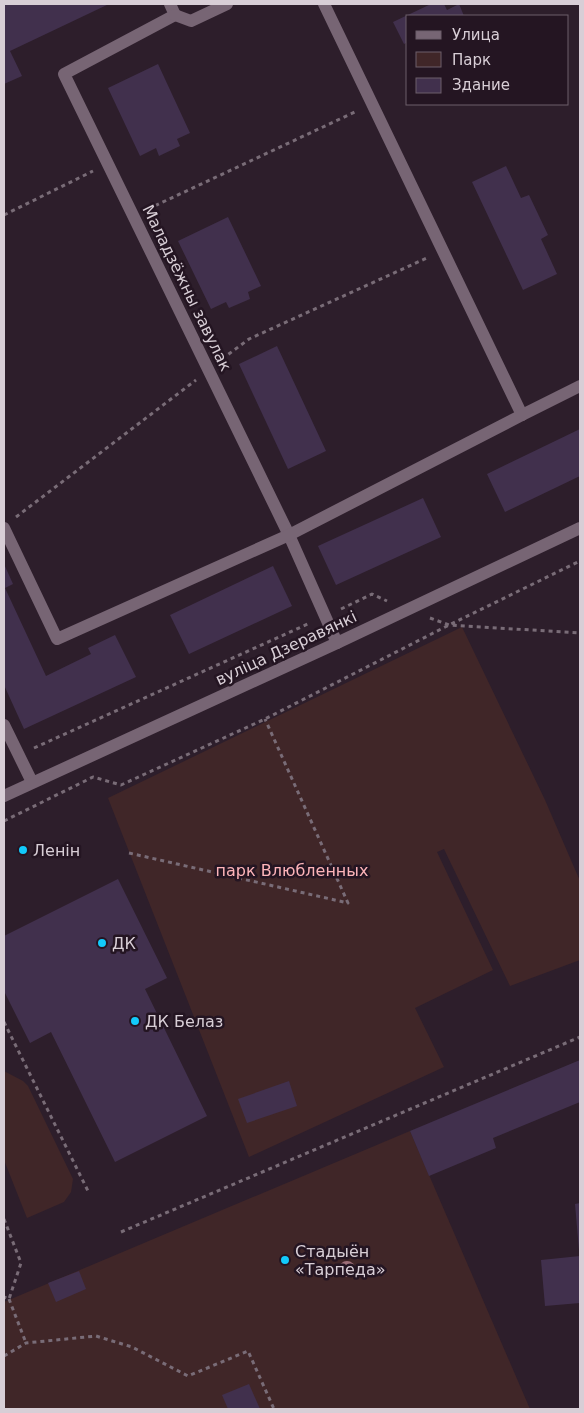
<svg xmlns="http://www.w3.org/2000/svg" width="584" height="1413" font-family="'DejaVu Sans',sans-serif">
<rect width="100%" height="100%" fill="#2d1e2b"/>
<!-- green -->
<g fill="#402628">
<path d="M462,627L545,800L580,881V960L510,986L444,849L437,852L493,970L415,1008L444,1067L249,1157L108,798Z"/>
<path d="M4,1071L23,1081L28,1086L73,1179L71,1192L64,1202L27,1218L4,1160Z"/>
<path d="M410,1131L530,1409H4V1302Z"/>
</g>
<!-- building -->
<g fill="#41304d">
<path d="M4,4H109L10,51L22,76L4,84Z"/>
<path d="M431,4H444L447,10L459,4L464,16H408V42L404,44L393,22Z"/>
<path d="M158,64L190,133L177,139L180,146L159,156L156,148L140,156L108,88Z"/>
<path d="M506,166L521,198L529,195L548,235L541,239L557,274L523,290L472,182Z"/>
<path d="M228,217L261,286L248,292L250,299L229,308L226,302L211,309L178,241Z"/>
<path d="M277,346L326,451L288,469L239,364Z"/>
<path d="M580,429V476L505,512L487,474Z"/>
<path d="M423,498L441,537L336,585L318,546Z"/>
<path d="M4,564L13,584L5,588L46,676L91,654L88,648L115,635L136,677L24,729L4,685Z"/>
<path d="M273,566L292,606L189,654L170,615Z"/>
<path d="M118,879L167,978L145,989L207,1116L115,1162L51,1032L30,1043L4,991V936Z"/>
<path d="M580,1060V1102L493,1138L496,1148L429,1176L410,1131Z"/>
<path d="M289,1081L297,1106L247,1123L238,1099Z"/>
<path d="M580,1203V1250H579L575,1204Z"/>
<path d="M580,1256V1303L545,1306L541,1260Z"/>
<path d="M79,1271L86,1289L56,1302L48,1283Z"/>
<path d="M249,1384L260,1409H228L222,1395Z"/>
</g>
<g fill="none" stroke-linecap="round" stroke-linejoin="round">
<!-- path -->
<g stroke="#796c77" stroke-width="3" stroke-dasharray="4 4" stroke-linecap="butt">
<path d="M148,209L357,111"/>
<path d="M4,215L93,171"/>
<path d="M222,359L249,339L429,257"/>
<path d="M16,517L196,380"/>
<path d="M341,609L372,594L387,601"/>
<path d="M430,618L449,625L580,633"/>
<path d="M34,748L310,623"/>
<path d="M4,821L93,777L121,785L265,719L449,625L580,561"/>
<path d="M129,853L348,903L265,719"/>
<path d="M4,1022L88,1191"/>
<path d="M4,1219L21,1263L9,1299L4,1297"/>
<path d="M121,1232L580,1037"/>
<path d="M9,1299L26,1343"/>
<path d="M4,1356L26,1343L96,1336L132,1347L188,1376L248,1351L274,1409"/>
</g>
<!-- minor -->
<g stroke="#776574" stroke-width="12">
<path d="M170,4L175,15L64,74L289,535L337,643"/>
<path d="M324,4L522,415"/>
<path d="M175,15L191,21L227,4"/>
<path d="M4,528L57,639L289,535L522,415L580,386"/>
<path d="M4,725L32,782"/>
<path d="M4,796L337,643L580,528"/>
</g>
</g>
<!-- trees -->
<circle fill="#9f7079" cx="347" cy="1269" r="8"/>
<!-- markers -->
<g fill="#12cafb" stroke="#241522" stroke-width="2">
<circle cx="23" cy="850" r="5"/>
<circle cx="102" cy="943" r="5"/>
<circle cx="135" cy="1021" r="5"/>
<circle cx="285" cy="1260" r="5"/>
</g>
<g text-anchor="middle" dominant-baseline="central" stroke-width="5" stroke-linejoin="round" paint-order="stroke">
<!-- street labels -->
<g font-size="16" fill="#d8ced6" stroke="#241522">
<text transform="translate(187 288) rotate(64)">Маладзёжны завулак</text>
<text transform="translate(286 648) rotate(-25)">вуліца Дзеравянкі</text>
</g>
<!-- poi labels -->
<g font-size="16" fill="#d8ced6" stroke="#241522" text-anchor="start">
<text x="33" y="850">Ленін</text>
<text x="112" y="943">ДК</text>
<text x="145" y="1021">ДК Белаз</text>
<text x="295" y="1251">Стадыён<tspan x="295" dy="18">«Тарпеда»</tspan></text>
</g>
<!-- park labels -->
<g font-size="16" fill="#fdb4b9" stroke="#241522">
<text x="292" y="870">парк Влюбленных</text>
</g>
</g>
<!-- border -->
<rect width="584" height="1413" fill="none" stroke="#d8ced6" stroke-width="10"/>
<!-- legend -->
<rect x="406" y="15" width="162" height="90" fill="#241522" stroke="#6c5f6a"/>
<rect x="416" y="31" width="25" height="8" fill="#776574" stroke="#6c5f6a"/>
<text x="452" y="40" font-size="15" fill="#d8ced6">Улица</text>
<rect x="416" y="52" width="25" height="15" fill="#402628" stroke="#6c5f6a"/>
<text x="452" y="65" font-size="15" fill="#d8ced6">Парк</text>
<rect x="416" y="78" width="25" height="15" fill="#41304d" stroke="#6c5f6a"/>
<text x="452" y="90" font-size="15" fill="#d8ced6">Здание</text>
</svg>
